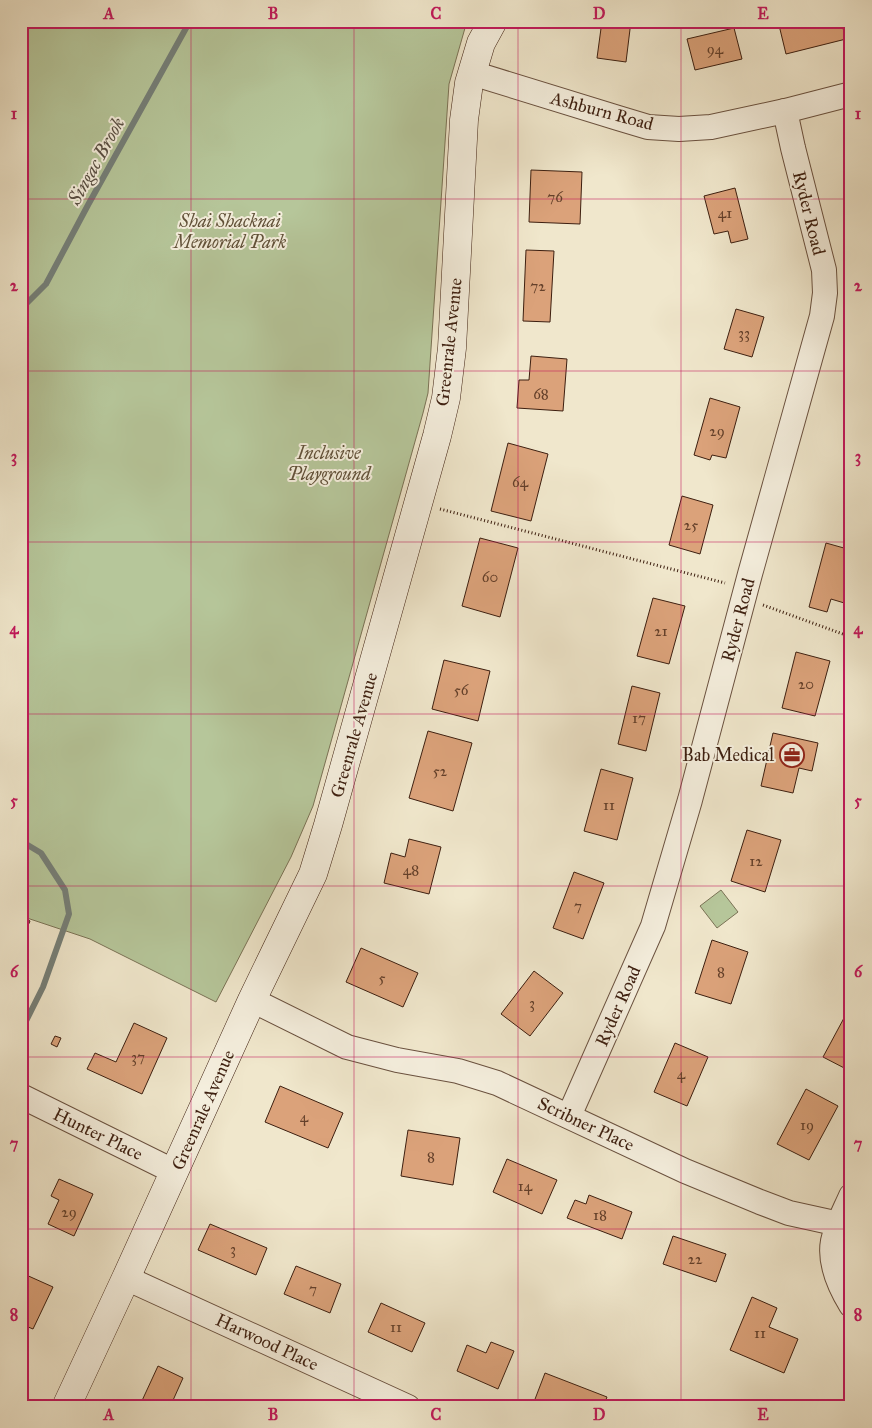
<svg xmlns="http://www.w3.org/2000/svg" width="872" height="1428" font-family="'IM FELL Great Primer',serif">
<rect width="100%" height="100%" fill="#f0e7cc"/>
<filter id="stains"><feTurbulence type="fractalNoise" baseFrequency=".004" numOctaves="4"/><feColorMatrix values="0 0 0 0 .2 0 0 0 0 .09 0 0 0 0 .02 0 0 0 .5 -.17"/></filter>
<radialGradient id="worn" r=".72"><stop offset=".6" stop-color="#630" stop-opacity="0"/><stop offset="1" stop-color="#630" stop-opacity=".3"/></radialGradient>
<!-- green -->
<g fill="#b6c69a" stroke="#7a7255">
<path d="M21,21H467L449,84L428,393L423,413L313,806L291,857L216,1002L90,939L21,916Z"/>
<path d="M721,890L738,912L717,928L700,906Z"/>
</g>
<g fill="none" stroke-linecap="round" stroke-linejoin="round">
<!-- stream -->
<g stroke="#757f78" stroke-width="6">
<path d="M21,309L46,284L88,205L190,21"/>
<path d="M21,841L41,853L65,890L69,914L43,987L21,1031"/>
</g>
</g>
<!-- building -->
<g fill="#dba27a" stroke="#3d1f10">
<path d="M602,21H631L626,62L597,58Z"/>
<path d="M778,21H841L846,39L786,54Z"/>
<path d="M734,28L742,59L695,70L687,39Z"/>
<path d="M531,170L582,172L580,224L529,222Z"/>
<path d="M735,188L748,239L731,243L728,231L714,234L704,196Z"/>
<path d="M526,250L554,251L550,322L523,321Z"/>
<path d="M736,309L764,317L752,357L724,349Z"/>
<path d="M531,356L567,359L563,411L517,408L519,380H529Z"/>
<path d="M710,398L740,407L726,458L712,455L710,460L694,455Z"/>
<path d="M508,443L548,454L531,521L491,511Z"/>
<path d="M851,474V496L846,494Z"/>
<path d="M682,496L713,505L700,554L669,545Z"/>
<path d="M480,538L518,548L500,617L462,606Z"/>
<path d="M826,543L851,550V605L831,599L827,612L809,607Z"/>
<path d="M653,598L685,606L669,664L637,656Z"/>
<path d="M796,652L830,661L815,716L782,708Z"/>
<path d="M444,660L490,671L478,721L432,709Z"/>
<path d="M632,686L660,693L646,751L618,744Z"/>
<path d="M428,731L472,743L453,811L409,798Z"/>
<path d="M773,733L818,743L812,771L799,768L793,793L761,786Z"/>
<path d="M601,769L633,778L617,840L584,831Z"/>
<path d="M747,830L781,840L765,892L731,881Z"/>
<path d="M409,839L441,847L429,894L384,883L391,853L405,857Z"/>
<path d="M574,872L604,883L583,939L553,928Z"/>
<path d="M25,918L30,921L27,928L22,926Z"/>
<path d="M712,940L748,952L731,1004L695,993Z"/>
<path d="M361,948L418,973L403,1007L346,982Z"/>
<path d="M534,971L563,993L530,1036L501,1014Z"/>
<path d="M851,1005V1069L850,1071L823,1057Z"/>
<path d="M134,1023L167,1038L142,1094L87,1069L95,1053L116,1062Z"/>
<path d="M55,1036L61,1038L57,1047L51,1044Z"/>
<path d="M675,1043L708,1057L687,1106L654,1092Z"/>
<path d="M280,1086L343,1113L328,1148L265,1122Z"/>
<path d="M806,1089L838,1106L809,1160L777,1144Z"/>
<path d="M408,1130L460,1138L453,1185L401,1176Z"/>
<path d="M507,1159L557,1180L542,1214L493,1192Z"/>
<path d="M59,1179L93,1194L74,1236L48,1224L59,1200L51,1196Z"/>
<path d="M589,1195L632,1212L622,1239L567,1218L575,1200L586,1204Z"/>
<path d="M210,1224L267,1248L256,1275L198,1250Z"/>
<path d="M673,1236L726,1254L716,1282L663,1264Z"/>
<path d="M296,1266L341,1284L330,1313L284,1294Z"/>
<path d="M24,1274L53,1287L33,1329L21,1324V1281Z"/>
<path d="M752,1297L777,1308L769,1327L798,1339L784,1373L730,1350Z"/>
<path d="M381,1303L425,1323L412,1352L368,1332Z"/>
<path d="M491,1342L514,1351L498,1389L457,1371L467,1345L486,1353Z"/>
<path d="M158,1366L183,1378L170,1407H144L140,1405Z"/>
<path d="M545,1373L607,1397L603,1407H532Z"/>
</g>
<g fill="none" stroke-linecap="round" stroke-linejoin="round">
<defs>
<g id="street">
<path d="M472,73L618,118L648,127L679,129L711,127L785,111L851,94"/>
<path d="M252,1000L347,1047L397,1060L458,1071L497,1083L685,1171L760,1202L789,1213L839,1224"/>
<path d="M21,1096L175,1172"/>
<path d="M569,1116L653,926L690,800L750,574L822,316L825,293L824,270L793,148L785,111"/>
<path d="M851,1196C845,1210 836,1226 833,1241C829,1262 840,1287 851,1305"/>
<path d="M126,1278L408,1407"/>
</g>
<path id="secondary" d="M66,1407L126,1278L252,1000L313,874L328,825L437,436L446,398L452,348L464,120L469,83L481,43L493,21"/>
</defs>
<!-- street casing -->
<use href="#street" stroke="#6a513f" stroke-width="26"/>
<!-- secondary casing -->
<use href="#secondary" stroke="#3d1f10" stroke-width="29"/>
<!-- path -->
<g stroke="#3d1f10" stroke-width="3" stroke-dasharray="1 2.5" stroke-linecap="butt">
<path d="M440,509L725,583"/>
<path d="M763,605L851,637"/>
</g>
<!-- street -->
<use href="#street" stroke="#f5efde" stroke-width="24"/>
<!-- secondary -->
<use href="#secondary" stroke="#f5efde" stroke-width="28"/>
</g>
<!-- grid -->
<path fill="none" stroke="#c2185b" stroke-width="1" stroke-opacity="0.55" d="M191,21V1407M354,21V1407M518,21V1407M681,21V1407M21,199H851M21,371H851M21,542H851M21,714H851M21,886H851M21,1057H851M21,1229H851"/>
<!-- icons -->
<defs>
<symbol id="office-ring" viewBox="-11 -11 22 22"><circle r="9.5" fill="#f5efde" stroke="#8f2418" stroke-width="1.5"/><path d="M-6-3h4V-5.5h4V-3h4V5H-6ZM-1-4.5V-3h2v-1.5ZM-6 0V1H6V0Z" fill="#8f2418"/></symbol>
</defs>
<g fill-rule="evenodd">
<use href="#office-ring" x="778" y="741" width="28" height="28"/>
</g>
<g text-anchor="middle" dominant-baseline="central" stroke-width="4" stroke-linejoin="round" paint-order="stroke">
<!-- number labels -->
<g font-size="15" fill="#64402a">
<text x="715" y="49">94</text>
<text x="555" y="197">76</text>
<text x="725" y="213">41</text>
<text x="538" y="286">72</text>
<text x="744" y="333">33</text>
<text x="541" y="394">68</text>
<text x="717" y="431">29</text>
<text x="520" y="482">64</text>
<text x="691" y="525">25</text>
<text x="490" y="577">60</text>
<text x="661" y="631">21</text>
<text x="806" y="684">20</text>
<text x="461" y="690">56</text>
<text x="639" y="718">17</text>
<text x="440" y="771">52</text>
<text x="609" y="805">11</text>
<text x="756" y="861">12</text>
<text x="411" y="870">48</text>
<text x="578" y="906">7</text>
<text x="721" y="972">8</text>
<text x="382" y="978">5</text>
<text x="532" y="1003">3</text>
<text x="138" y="1057">37</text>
<text x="681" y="1074">4</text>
<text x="304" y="1117">4</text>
<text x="807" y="1125">19</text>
<text x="431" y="1157">8</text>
<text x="525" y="1186">14</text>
<text x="69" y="1212">29</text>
<text x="600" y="1215">18</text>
<text x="233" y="1249">3</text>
<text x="695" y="1259">22</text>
<text x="313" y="1289">7</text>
<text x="396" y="1327">11</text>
<text x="760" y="1333">11</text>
</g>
<!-- street labels -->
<g font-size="18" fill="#3d1f10" stroke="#f5efde">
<text transform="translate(602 111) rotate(15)">Ashburn Road</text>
<text transform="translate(809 213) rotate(76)">Ryder Road</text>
<text transform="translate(449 342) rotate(-84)">Greenrale Avenue</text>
<text transform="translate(738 620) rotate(-75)">Ryder Road</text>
<text transform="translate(354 735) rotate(-74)">Greenrale Avenue</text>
<text transform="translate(618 1006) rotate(-66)">Ryder Road</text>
<text transform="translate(203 1110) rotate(-66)">Greenrale Avenue</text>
<text transform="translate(586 1124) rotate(25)">Scribner Place</text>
<text transform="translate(98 1134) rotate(26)">Hunter Place</text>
<text transform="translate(267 1342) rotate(25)">Harwood Place</text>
</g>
<!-- park labels -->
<g font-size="18" font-style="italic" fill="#615139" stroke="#f5efde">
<text x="230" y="221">Shai Shacknai<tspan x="230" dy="21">Memorial Park</tspan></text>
<text x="329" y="453">Inclusive<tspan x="329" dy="21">Playground</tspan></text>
</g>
<!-- poi labels -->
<g font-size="18" fill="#3d1f10" stroke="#f5efde" text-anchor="end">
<text x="774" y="755">Bab Medical</text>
</g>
<!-- water labels -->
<g font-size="19" font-style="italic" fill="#594f44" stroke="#f5efde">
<text transform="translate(96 161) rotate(-61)">Singac Brook</text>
</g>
</g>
<!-- margin -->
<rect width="872" height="1428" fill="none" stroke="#f0e7cc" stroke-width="55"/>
<rect x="28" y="28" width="816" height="1372" fill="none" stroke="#c2185b" stroke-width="2"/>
<g font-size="16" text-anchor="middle" font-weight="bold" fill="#c2185b">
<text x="109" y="19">A</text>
<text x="273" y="19">B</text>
<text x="436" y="19">C</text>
<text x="599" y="19">D</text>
<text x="763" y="19">E</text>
<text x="14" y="119">1</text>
<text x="858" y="119">1</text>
<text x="14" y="291">2</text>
<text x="858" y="291">2</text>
<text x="14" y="462">3</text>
<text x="858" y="462">3</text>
<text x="14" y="634">4</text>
<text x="858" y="634">4</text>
<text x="14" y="806">5</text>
<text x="858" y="806">5</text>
<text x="14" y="977">6</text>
<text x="858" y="977">6</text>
<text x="14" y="1149">7</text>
<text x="858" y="1149">7</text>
<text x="14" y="1320">8</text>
<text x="858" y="1320">8</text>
<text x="109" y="1420">A</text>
<text x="273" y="1420">B</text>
<text x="436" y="1420">C</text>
<text x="599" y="1420">D</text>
<text x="763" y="1420">E</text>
</g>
<rect width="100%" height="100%" filter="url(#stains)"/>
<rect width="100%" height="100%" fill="url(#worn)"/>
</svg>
